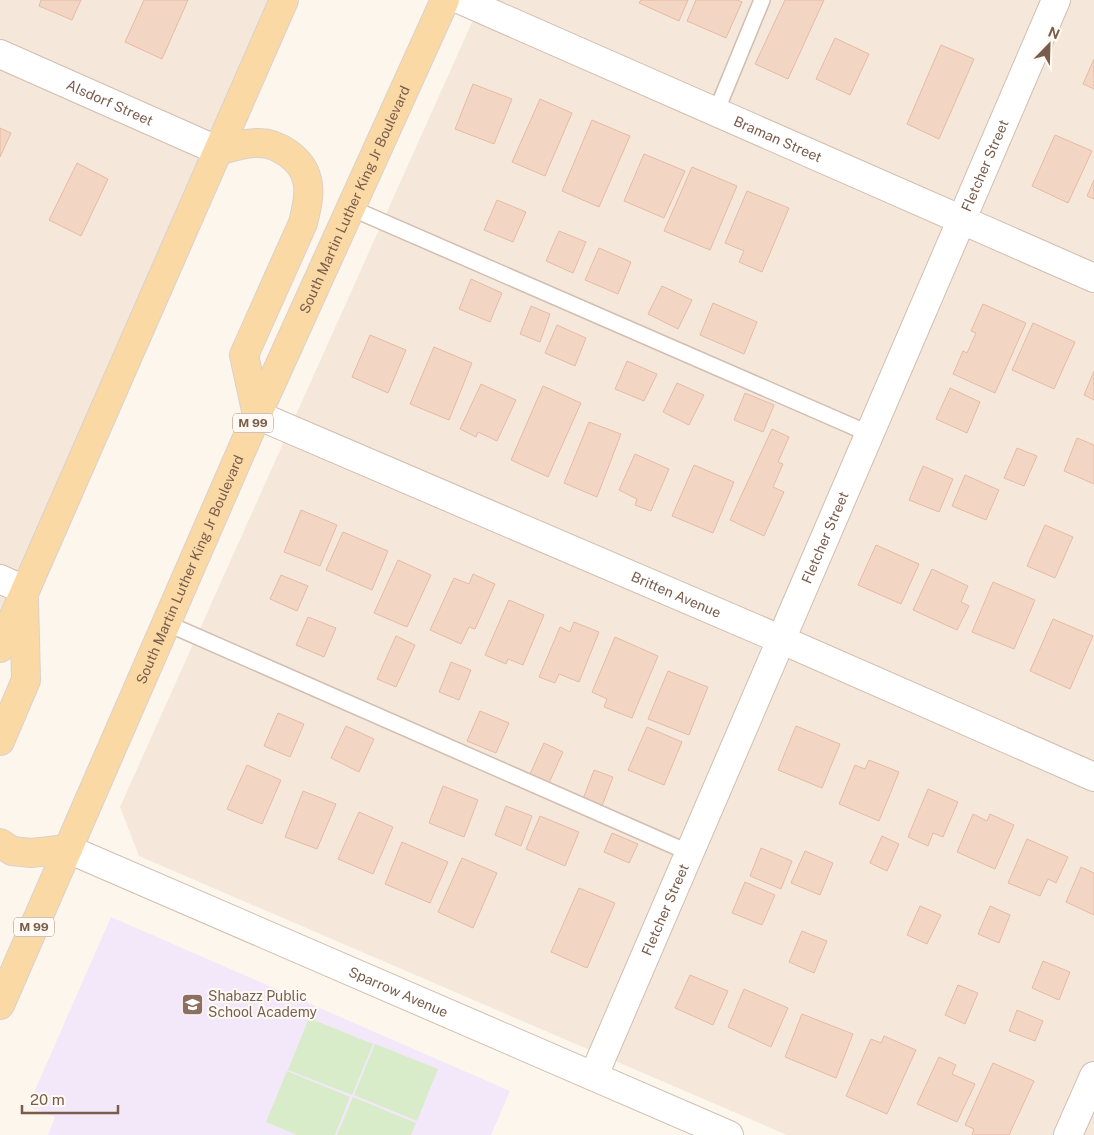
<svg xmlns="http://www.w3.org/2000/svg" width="1094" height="1135" font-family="'Public Sans',sans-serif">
<rect width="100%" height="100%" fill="#fdf6ec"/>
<!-- residential -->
<g fill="#f5e8da">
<path d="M0,0H278L0,642Z"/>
<path d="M482,0H1094V1135H787L139,856L120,807Z"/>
</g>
<!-- education -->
<path fill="#f3e8fa" d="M111,917L510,1091L491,1135H48L55,1117L28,1106Z"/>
<!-- green -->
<g fill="#d8ecc9">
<path d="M309,1018L373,1044L352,1095L288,1070Z"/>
<path d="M375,1044L438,1069L417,1121L354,1095Z"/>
<path d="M287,1071L350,1097L335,1135H297L266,1122Z"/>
<path d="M353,1097L416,1123L411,1135H337Z"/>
</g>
<!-- building -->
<g fill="#f3d5c3" stroke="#e6bba3">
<path d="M41,0H81L72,20L39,6Z"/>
<path d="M144,0H188L162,59L125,42Z"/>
<path d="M641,0H688L679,21L639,3Z"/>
<path d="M696,0H737L742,2L726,38L687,21Z"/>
<path d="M785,0H824L788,79L755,64Z"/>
<path d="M835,38L869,54L850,95L816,79Z"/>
<path d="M941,45L974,59L939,139L907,124Z"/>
<path d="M1094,59V89L1083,84Z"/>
<path d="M473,84L512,99L494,144L455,129Z"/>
<path d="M540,99L572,113L545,176L512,162Z"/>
<path d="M592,120L630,136L599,207L562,191Z"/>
<path d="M0,128L11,133L0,157Z"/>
<path d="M1055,135L1092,151L1068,203L1032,186Z"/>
<path d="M644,154L685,171L664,218L624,201Z"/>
<path d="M77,163L108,179L81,236L49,220Z"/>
<path d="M692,167L737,186L710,250L664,231Z"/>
<path d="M1094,180V199L1087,196Z"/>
<path d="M747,191L789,208L762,272L739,262L744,251L725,243Z"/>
<path d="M497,200L526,212L513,242L484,230Z"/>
<path d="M559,231L586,242L573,273L546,261Z"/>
<path d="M599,248L631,262L618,294L585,280Z"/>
<path d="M471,279L502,293L490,322L459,309Z"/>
<path d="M662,286L692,300L678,329L648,314Z"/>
<path d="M713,303L757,322L744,354L700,335Z"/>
<path d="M983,304L1026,323L995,393L953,374L963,351L967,353L976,333L971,331Z"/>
<path d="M531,306L550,314L540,342L520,334Z"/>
<path d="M1033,323L1075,342L1054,389L1012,370Z"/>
<path d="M557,325L586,338L575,366L545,353Z"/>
<path d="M370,335L406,350L388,393L352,377Z"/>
<path d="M434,347L472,363L449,420L410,404Z"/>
<path d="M627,361L657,374L644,401L615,389Z"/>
<path d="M1094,371V400L1084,395Z"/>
<path d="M677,383L704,395L689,425L663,412Z"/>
<path d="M481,384L516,400L497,441L478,432L476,437L460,429Z"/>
<path d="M543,386L581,403L548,477L511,460Z"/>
<path d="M950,388L980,402L967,433L936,419Z"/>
<path d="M745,393L774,405L763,432L734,420Z"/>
<path d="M589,422L621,434L597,497L564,483Z"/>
<path d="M772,429L789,437L778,462L783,464L773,487L784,492L764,536L730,520Z"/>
<path d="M1077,438L1094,445V484L1064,471Z"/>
<path d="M1017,448L1037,456L1024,486L1004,478Z"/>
<path d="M635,454L669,469L651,511L635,505L637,499L619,490Z"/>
<path d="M694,465L734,482L713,533L672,516Z"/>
<path d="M923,466L953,479L939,512L909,500Z"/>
<path d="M965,475L999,490L986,520L952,506Z"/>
<path d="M301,510L337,525L320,566L284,552Z"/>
<path d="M1045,525L1073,537L1055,578L1027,566Z"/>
<path d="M343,532L388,551L372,590L326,570Z"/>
<path d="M876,545L919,564L901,604L858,585Z"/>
<path d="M398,560L431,575L407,627L374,613Z"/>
<path d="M932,569L968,586L961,602L969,606L957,630L913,610Z"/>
<path d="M473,574L495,584L475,629L469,627L461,644L430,630L454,578L469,584Z"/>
<path d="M281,575L308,586L297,611L270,599Z"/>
<path d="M993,582L1035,600L1014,649L972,632Z"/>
<path d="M509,600L544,615L523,665L508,659L506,664L485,655Z"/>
<path d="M308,617L336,628L324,657L296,645Z"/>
<path d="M1053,619L1093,636L1070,689L1030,671Z"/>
<path d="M574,622L599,632L579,682L559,674L555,683L539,677L560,627L570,632Z"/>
<path d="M396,636L415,645L396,687L377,679Z"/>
<path d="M615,637L658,656L632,718L604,707L607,699L592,692Z"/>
<path d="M451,662L471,670L459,700L439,692Z"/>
<path d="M668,671L708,687L689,735L648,719Z"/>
<path d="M480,711L509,723L496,753L467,741Z"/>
<path d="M278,713L304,724L290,757L264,746Z"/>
<path d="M346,726L374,739L359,772L331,758Z"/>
<path d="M796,726L840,744L822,788L778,770Z"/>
<path d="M647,727L682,742L664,785L628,770Z"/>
<path d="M544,743L563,752L549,783L530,774Z"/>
<path d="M869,760L899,772L879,821L839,804L855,765L865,769Z"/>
<path d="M247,765L281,780L262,824L227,809Z"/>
<path d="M594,770L613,777L602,806L583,799Z"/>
<path d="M443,786L478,800L464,837L429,823Z"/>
<path d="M928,789L958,802L943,837L933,833L928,846L908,837Z"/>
<path d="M303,791L336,804L317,849L285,837Z"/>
<path d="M506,806L532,816L521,846L495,835Z"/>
<path d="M359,812L393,827L373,874L338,859Z"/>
<path d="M973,814L987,821L990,814L1014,825L995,869L957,852Z"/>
<path d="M540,816L579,832L565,866L526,849Z"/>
<path d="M612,833L638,844L629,863L604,852Z"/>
<path d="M882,836L899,844L887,871L870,863Z"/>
<path d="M1027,839L1068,857L1056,883L1048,879L1040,896L1008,883Z"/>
<path d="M402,842L448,862L430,903L385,884Z"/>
<path d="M761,848L792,861L781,889L750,876Z"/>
<path d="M805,851L833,863L820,895L791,883Z"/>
<path d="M462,858L497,873L473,928L438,912Z"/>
<path d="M1081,867L1094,873V915L1066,902Z"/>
<path d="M745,882L775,895L762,925L732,913Z"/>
<path d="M579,888L615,903L587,968L551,952Z"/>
<path d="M920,906L941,915L927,944L907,935Z"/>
<path d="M990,906L1010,915L999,943L978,934Z"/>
<path d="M802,931L827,941L814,973L789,962Z"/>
<path d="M1043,961L1070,972L1059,1000L1032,988Z"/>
<path d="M690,975L728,991L713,1025L675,1008Z"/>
<path d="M958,985L978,993L965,1024L945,1015Z"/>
<path d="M744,989L788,1008L771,1047L728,1027Z"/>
<path d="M1017,1010L1043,1021L1035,1041L1009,1031Z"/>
<path d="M802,1014L853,1034L836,1078L785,1057Z"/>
<path d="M884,1036L916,1050L887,1114L846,1096L871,1039L881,1043Z"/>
<path d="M939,1057L956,1065L952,1074L975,1084L957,1122L917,1104Z"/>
<path d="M993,1063L1034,1081L1009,1135H972L974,1129L965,1125Z"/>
</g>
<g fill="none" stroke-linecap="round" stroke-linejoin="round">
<defs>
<g id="service">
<path d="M716,112L762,0"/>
<path d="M351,208L870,434"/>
<path d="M166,623L690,853"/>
</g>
<g id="minor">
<path id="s1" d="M461,0L1094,278"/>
<path id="s2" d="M0,54L219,151"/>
<path id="s3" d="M257,415L782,640L1094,777"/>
<path d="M0,579L24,590"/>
<path id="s4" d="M68,849L729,1135"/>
<path id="s5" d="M594,1075L1056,0"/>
<path d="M1068,1135L1094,1076"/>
</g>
<g id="primary">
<path d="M219,151C231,147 244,143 257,143C278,142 303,160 307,180C311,193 306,210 303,223L244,355L257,415"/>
<path d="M0,648L284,0"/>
<path d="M0,741L26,680L24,599"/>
<path d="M0,843L12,851L31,853L68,849"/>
<path id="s6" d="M0,1005L257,415L445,0"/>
</g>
</defs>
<!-- service casing -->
<use href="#service" stroke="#d1beb0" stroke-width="18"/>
<!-- minor casing -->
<use href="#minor" stroke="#d1beb0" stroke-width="30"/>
<!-- primary casing -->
<use href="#primary" stroke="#dad1cd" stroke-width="30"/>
<!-- service -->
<use href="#service" stroke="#fff" stroke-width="15"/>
<!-- minor -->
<use href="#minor" stroke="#fff" stroke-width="28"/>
<!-- primary -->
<use href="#primary" stroke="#fbd9a5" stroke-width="28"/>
</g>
<!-- icons -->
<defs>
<symbol id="school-square" viewBox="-11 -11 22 22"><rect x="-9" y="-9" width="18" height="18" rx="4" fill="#8d6e63" stroke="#fffaf3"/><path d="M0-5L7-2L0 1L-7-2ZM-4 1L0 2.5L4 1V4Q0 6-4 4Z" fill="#fff"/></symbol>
</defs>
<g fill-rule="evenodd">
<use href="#school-square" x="180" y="992" width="25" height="25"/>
</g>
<g text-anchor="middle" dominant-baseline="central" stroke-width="4" stroke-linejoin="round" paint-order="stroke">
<!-- shield labels -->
<g fill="#fffaf3" stroke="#a28b7f" stroke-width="1">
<rect x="233" y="413.5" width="40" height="19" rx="4"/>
<rect x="14" y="917.5" width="40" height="19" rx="4"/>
</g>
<g font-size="12" font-weight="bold" fill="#7a5c4d">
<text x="253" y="423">M 99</text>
<text x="34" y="927">M 99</text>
</g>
<!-- street labels -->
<g font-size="14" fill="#7a5c4d" stroke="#fffaf3">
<text stroke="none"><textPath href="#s2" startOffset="120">Alsdorf Street</textPath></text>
<text stroke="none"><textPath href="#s1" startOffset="346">Braman Street</textPath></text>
<text stroke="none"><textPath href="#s5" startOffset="990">Fletcher Street</textPath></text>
<text stroke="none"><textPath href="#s6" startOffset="880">South Martin Luther King Jr Boulevard</textPath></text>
<text stroke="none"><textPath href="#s5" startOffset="585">Fletcher Street</textPath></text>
<text stroke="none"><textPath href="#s6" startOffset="475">South Martin Luther King Jr Boulevard</textPath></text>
<text stroke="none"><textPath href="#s3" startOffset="456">Britten Avenue</textPath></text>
<text stroke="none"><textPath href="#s5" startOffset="180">Fletcher Street</textPath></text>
<text stroke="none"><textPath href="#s4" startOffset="360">Sparrow Avenue</textPath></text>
</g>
<!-- education labels -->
<g font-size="14" fill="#785e54" stroke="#fffaf3" text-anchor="start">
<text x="208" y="996">Shabazz Public<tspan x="208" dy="16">School Academy</tspan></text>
</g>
</g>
<!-- north arrow -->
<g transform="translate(1049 45) rotate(23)" stroke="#fffaf3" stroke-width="4" paint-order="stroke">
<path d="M0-4L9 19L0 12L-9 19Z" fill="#7a5c4d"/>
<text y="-8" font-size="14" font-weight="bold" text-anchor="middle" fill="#7a5c4d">N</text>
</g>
<!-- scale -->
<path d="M22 1105v8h96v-8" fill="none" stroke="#7a5c4d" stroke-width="2.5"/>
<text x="30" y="1105" font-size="15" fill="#7a5c4d" stroke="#fffaf3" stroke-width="4" paint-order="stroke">20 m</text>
</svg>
